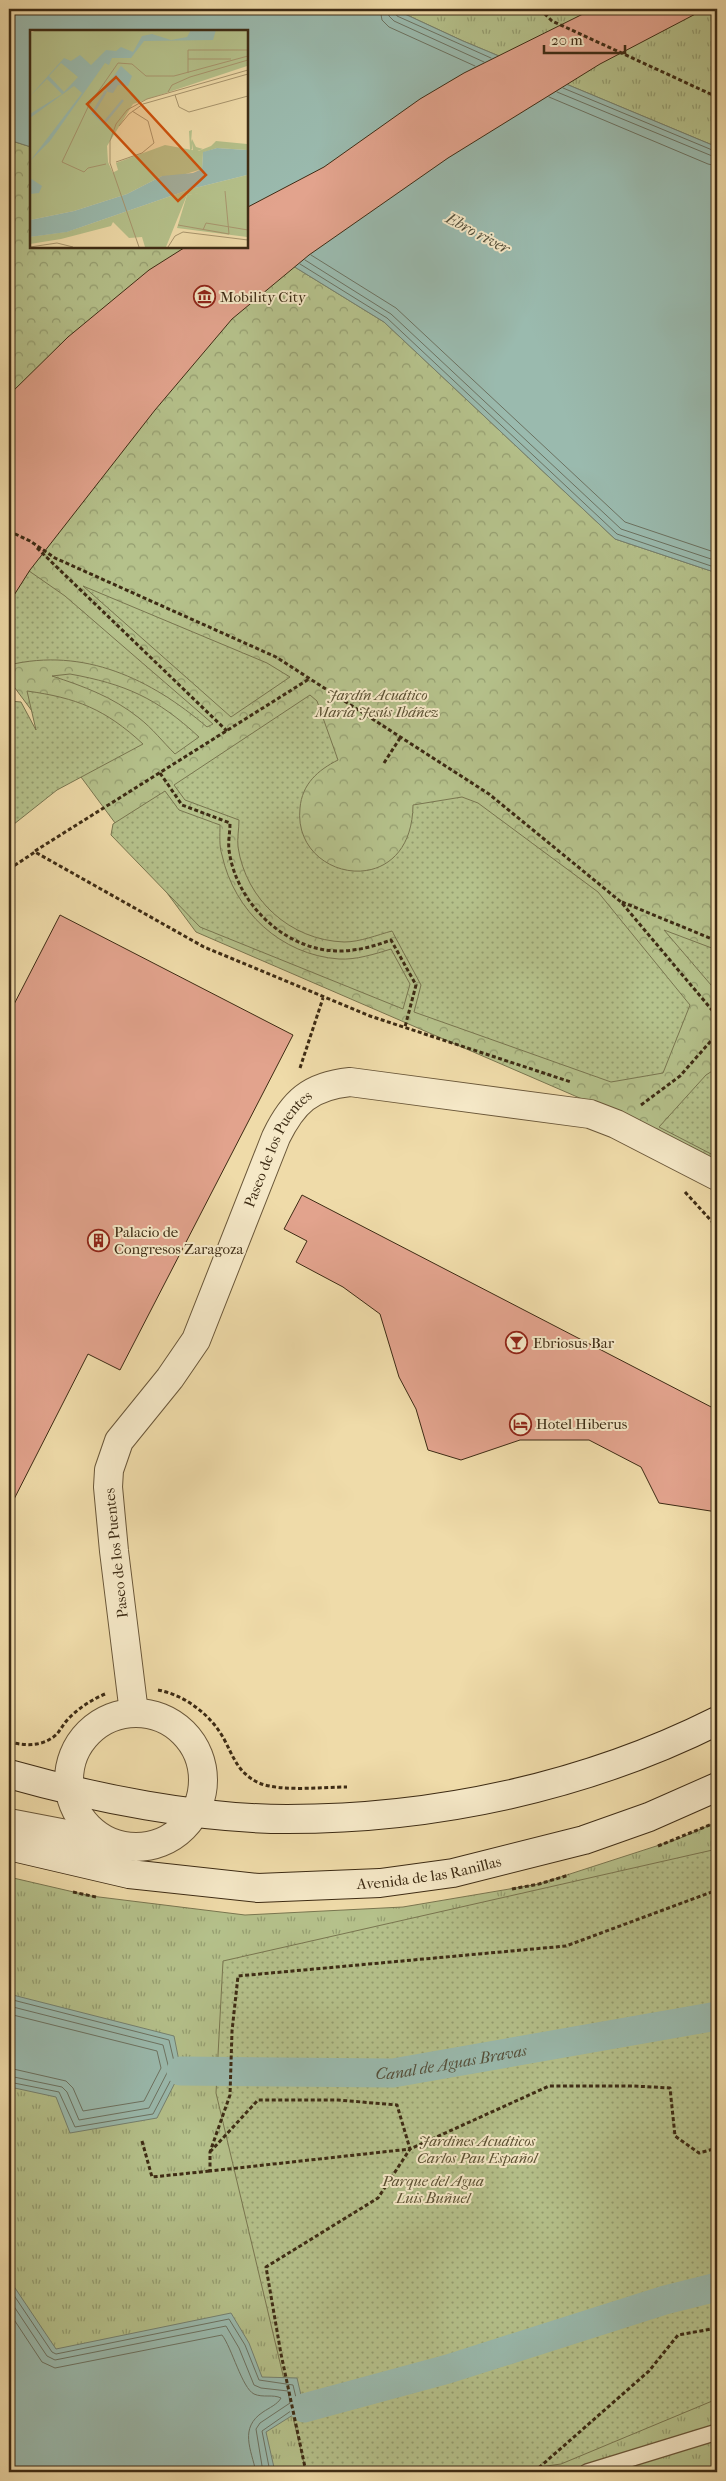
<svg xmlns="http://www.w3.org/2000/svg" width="726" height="2481" font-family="'IM FELL French Canon',serif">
<defs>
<pattern id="grass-tufts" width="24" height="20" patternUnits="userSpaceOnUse" patternTransform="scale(1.25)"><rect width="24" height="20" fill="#b5c18b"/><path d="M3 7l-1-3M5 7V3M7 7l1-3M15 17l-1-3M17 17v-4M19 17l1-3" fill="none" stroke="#949d70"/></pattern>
<pattern id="forest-crowns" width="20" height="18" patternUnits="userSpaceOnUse" patternTransform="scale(1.25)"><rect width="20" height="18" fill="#b5c18b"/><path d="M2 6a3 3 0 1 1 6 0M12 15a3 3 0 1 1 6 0" fill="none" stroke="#949d70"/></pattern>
<pattern id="garden-dots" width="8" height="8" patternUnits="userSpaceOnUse" patternTransform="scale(1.25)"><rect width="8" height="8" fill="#b5c18b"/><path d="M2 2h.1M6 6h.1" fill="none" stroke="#949d70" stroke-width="1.8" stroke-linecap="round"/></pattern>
</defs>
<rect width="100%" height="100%" fill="#efdba9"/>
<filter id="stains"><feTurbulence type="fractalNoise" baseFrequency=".004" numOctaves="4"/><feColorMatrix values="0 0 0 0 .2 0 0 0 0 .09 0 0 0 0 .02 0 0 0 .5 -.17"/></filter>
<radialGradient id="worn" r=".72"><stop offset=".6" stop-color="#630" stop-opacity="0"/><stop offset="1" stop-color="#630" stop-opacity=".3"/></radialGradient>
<!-- grass -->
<g fill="url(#grass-tufts)" stroke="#797650">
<path d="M394,9H717V147L463,41Z"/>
<path d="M717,1822V2472H9V1877L91,1896L245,1915L403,1907L539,1884L678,1839Z"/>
</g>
<!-- forest -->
<path fill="url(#forest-crowns)" stroke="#797650" d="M9,140L31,147V246H246V237L384,322L615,539L717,573V1162L656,1131L196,932L9,680Z"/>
<!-- garden -->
<g fill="url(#garden-dots)" stroke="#797650">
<path d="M9,557L65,596L213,724L207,727C151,679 84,647 9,665V628L15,619L9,612Z"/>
<path d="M83,586L267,663L290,677L231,717Z"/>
<path d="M70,674C125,684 157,698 199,737L175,754C163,742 152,728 139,718C113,697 83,686 52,676Z"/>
<path d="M27,691C77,698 105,709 143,744L57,790L9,828V701L21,702L36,730Z"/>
<path d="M310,695L317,701L338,760C318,770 302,784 300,808C292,882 412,903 413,805L462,797L478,803L598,892L690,1005L663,1073L611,1082L414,1012L421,985L392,931C377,935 360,942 344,942C290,940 246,900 238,847C237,839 239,829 239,820L185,800L174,785Z"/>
<path d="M165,791L179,810L220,825C220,835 219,846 222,855C234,911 281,955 339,959C356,960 375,954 391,949L410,984L403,1009L200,927L111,835L113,824Z"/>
<path d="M664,930L717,950V992Z"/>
<path d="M717,1068V1157L659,1127L706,1075Z"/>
<path d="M717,1849V2399L561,2464L503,2472H306L216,2093L223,1961Z"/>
</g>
<!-- water -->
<g fill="#9abaae" stroke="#758170">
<path d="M9,9H394L463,41L717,147V573L615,539L384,322L246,237V31H31V147L9,140Z"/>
<path d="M9,1994L174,2036L181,2071L157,2118L70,2133L56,2097L10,2087Z"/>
<path d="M9,2279L56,2349L231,2313L249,2343L262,2377L297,2378L304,2408L266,2432L275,2472H9Z"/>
</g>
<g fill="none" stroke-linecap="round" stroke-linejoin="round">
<!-- shore -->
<g stroke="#6c7261" stroke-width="1">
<path d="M380,9L382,20L389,27L475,66"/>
<path d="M387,9L389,16L394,21L484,62"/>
<path d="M394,9L397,16L491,58"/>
<path d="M563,88L717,152"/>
<path d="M557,92L717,158"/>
<path d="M549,97L708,164L717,166"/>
<path d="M311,255L396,308L625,522L717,553"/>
<path d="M305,260L391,314L621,529L717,561"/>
<path d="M300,264L387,318L617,534L717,568"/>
<path d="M9,1999L169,2040L176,2070L153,2114L75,2127L59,2092L9,2082"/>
<path d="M9,2006L163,2045L169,2069L149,2108L79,2120L67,2092L62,2087L9,2076"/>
<path d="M9,2014L157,2051L161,2068L144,2101L83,2111L73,2088L66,2081L9,2068"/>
<path d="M9,2288L52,2352L56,2354L229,2319L245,2345L259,2380L293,2385L298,2406L262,2431L270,2472"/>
<path d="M9,2299L47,2356L55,2360L226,2326L239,2348L254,2385L261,2388L288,2391L290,2403L260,2423L256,2429L263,2472"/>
<path d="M9,2312L42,2362L55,2368L222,2335C232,2348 242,2388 254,2394C263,2398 273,2394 281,2398C278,2404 269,2408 263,2412C239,2428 251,2449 256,2472"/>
</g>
<!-- canal -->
<g stroke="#9abaae" stroke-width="29">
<path id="s1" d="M181,2071L393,2073L717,2016"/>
<path d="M304,2408L448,2369L665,2300L717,2287"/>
</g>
</g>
<!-- building -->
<g fill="#e2a38d" stroke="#3d2b14">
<path d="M593,9H705L600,64L448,158L309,255L232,319L155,410L30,570L9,603V395L68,337L149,270L187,246H246V208L324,167L420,99L464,73Z"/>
<path d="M60,915L293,1035L120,1370L88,1354L9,1509V1014Z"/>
<path d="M302,1195L717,1410V1512L659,1503L641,1467L589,1440H520L461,1460L428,1450L416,1409L399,1377L380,1314L343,1287L296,1262L307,1241L284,1229Z"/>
</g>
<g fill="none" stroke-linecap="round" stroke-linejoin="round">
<defs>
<path id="lane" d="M587,2472L717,2432"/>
<g id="street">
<path id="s2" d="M134,1713L114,1551L108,1487L109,1470L119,1441L170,1378L196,1340L276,1137C293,1102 310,1086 350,1082L590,1114L616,1124L717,1176"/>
<circle cx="136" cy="1780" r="67"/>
<path d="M9,1823L108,1842"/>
</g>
<g id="secondary">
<path d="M9,1774C94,1798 198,1819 287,1819C435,1819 585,1787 717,1721"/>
<path id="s3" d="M9,1846L129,1874L258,1888L380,1883L453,1873L584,1840L649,1817L717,1787"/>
</g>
</defs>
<!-- lane casing -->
<use href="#lane" stroke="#6a5739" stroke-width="18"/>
<!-- street casing -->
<use href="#street" stroke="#6a5739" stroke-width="30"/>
<!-- secondary casing -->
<use href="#secondary" stroke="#3d2b14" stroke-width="30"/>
<!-- path -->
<g stroke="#3d2b14" stroke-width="3" stroke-dasharray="4 2.5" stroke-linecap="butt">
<path d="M540,9L552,21L717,97"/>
<path d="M9,531L30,541L55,558L276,657L489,794L621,902L717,1016"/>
<path d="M37,548L227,731"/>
<path d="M384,763L400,738"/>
<path d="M160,773L182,805L230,823C230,832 228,842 229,850C236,904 287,953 343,951C360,950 375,946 391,940L416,985L405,1027"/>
<path d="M35,851L309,679"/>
<path d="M9,869L35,852L204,947L370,1016L571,1082"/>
<path d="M622,902L717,941"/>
<path d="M300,1068L323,998"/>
<path d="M641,1105L680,1076L717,1034"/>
<path d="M685,1192L717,1227"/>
<path d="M158,1690C185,1695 211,1715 224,1739C234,1758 238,1773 259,1783C281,1792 323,1787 347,1787"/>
<path d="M9,1742C26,1746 43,1747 57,1734C61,1729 64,1723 69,1718C79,1708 91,1700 105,1694"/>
<path d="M658,1846L717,1822"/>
<path d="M512,1889L539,1884L569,1875"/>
<path d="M73,1892L96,1897"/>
<path d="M142,2141L152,2177L210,2171"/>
<path d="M210,2152L258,2100H338L397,2105L410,2149L210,2171V2152L230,2095L232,2031L238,1976L566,1946L717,1890"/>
<path d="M306,2472L281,2354L266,2267L378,2198L410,2149L549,2086H634L670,2088L675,2136L699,2153L717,2148"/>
<path d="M534,2472L649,2371L678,2335L717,2328"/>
</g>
<!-- lane -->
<use href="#lane" stroke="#f5e8c7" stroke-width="15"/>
<!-- street -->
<use href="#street" stroke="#f5e8c7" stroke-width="28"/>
<!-- secondary -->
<use href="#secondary" stroke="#f5e8c7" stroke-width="28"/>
</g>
<!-- icons -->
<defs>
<symbol id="museum-ring" viewBox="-11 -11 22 22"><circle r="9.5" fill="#f5e8c7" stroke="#8f2418" stroke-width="1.5"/><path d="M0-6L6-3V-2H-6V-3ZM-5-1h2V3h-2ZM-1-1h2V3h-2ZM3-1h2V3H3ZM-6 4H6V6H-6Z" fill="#8f2418"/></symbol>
<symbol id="building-ring" viewBox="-11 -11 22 22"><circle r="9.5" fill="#f5e8c7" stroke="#8f2418" stroke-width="1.5"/><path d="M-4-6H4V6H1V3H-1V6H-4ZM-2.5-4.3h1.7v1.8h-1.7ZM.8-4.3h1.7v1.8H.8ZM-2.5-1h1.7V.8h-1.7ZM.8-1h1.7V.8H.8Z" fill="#8f2418"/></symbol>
<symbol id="bar-ring" viewBox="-11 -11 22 22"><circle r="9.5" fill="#f5e8c7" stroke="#8f2418" stroke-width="1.5"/><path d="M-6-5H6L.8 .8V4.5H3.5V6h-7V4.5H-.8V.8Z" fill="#8f2418"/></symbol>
<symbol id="hotel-ring" viewBox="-11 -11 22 22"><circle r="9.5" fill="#f5e8c7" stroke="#8f2418" stroke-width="1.5"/><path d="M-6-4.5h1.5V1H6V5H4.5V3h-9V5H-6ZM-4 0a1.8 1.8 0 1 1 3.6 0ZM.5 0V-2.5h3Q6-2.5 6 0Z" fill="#8f2418"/></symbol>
</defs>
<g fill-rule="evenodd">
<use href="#museum-ring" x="192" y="284" width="25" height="25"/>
<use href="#building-ring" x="86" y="1228" width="25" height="25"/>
<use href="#bar-ring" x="504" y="1330" width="25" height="25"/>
<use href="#hotel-ring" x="508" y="1412" width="25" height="25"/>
</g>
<g text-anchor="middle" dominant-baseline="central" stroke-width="4" stroke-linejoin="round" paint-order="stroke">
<!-- poi labels -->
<g font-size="15" fill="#3d2b14" stroke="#f5e8c7" text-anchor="start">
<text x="220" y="297">Mobility City</text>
<text x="114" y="1232">Palacio de<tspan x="114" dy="17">Congresos Zaragoza</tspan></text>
<text x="533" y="1343">Ebriosus Bar</text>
<text x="536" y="1424">Hotel Hiberus</text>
</g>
<!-- park labels -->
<g font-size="15" font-style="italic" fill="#5b5032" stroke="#f5e8c7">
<text x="377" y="695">Jardín Acuático<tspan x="377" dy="17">María Jesús Ibáñez</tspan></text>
<text x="477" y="2141">Jardines Acuáticos<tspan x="477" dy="17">Carlos Pau Español</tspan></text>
<text x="433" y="2181">Parque del Agua<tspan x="433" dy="17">Luis Buñuel</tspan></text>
</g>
<!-- street labels -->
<g font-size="15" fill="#3d2b14" stroke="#f5e8c7">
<text stroke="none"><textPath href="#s2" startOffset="611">Paseo de los Puentes</textPath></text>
<text transform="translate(116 1553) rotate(-96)">Paseo de los Puentes</text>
<text stroke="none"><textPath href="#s3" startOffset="425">Avenida de las Ranillas</textPath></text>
</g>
<!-- water labels -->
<g font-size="16" font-style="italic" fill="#544f3a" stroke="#f5e8c7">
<text transform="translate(478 233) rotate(28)">Ebro river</text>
<text stroke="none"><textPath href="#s1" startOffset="271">Canal de Aguas Bravas</textPath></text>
</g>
</g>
<!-- overview -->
<g transform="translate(30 30)">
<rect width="218" height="218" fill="#efdba9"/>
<path d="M8,0H217V36L103,74L77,116L78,132L90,159L0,190V3ZM186,111L217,114V120L187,118L131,136L181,116ZM217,145V157L157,165L136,217H115L112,207L99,208L83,192L81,196L31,209L0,214V207L37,202L161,159Z" fill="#b5c18b"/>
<path d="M8,0H64L54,3L67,6L88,0H115L76,14L58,18L38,16L0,28V3ZM135,115L173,122L172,139L149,146H132L97,164L44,181L0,190V169L13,167L29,175L38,173L60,154L88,140L86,133ZM121,179H131L128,189L114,194L110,188ZM81,188L83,191L51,201L0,211V207L37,202Z" fill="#b5c18b"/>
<path d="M32,35L46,47L34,60L21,46ZM17,52L30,64L0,83V68ZM73,58L96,76L77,104L55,89ZM44,59L48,62L17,101L2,90ZM162,100L161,112L162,109L166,117L173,119L162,123L163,121L162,113V119L159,122L141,124L152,118L153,121L160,120L159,101ZM135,116L142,117L139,129L133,123L128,131H112L113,125Z" fill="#b5c18b"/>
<path d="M202,157H217V207L147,198L157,165Z" fill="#b5c18b"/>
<path d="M161,0H186L183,10L114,11L101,28H82L79,35L75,33L20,111L0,131L52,63L44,56L0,88V84L32,64L17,49L0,66L34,28L41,31L50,25L61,35L76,20L86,21L91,17L103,22L112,6L122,4L141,10L157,7ZM31,33L48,47L34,62L19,46ZM91,36L102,46L98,56L88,55L83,63L78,62L75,58ZM187,118L217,120V145L161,159L37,202L0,207V190L44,181L97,164L132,146L163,143L172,139L173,122ZM0,148L12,156L9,163L0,164Z" fill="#9abaae" fill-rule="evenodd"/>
<path fill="none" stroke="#9abaae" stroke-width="2.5" d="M76,61L63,83L74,93L93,70"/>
<path fill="none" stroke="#a8956d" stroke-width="1" d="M158,29H201M158,43V20H218M138,62L142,55L160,47L218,30M145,65L149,77L159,82L218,66M89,96L99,84L113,74L218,44M86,132L112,123L124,113L118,91L102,81M76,134L58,138L54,142L32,132L59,75L88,33L102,34L116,46H144L218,26M148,195L199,204L195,161M173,200L176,193L218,200M0,217L27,213L43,217M109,217L80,133V111L86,94L97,80L117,69L218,40M138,217L145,206L153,202L218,210"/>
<path fill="#ce520d" fill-opacity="0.15" stroke="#ce520d" stroke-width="2.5" d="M86,47L176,145L148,171L57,74Z"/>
<rect width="218" height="218" fill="none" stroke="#3d2b14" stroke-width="2.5"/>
</g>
<!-- margin -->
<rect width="726" height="2481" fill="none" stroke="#efdba9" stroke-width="30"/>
<rect x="10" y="10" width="706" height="2461" fill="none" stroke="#3d2b14" stroke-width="2.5"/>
<rect x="15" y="15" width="696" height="2451" fill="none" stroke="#3d2b14"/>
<!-- scale -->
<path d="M544 45v8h81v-8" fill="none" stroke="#3d2b14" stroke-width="2.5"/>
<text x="551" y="45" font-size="15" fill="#3d2b14" stroke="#f5e8c7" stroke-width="4" paint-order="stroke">20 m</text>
<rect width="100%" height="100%" filter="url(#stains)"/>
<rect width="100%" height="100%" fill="url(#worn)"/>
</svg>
